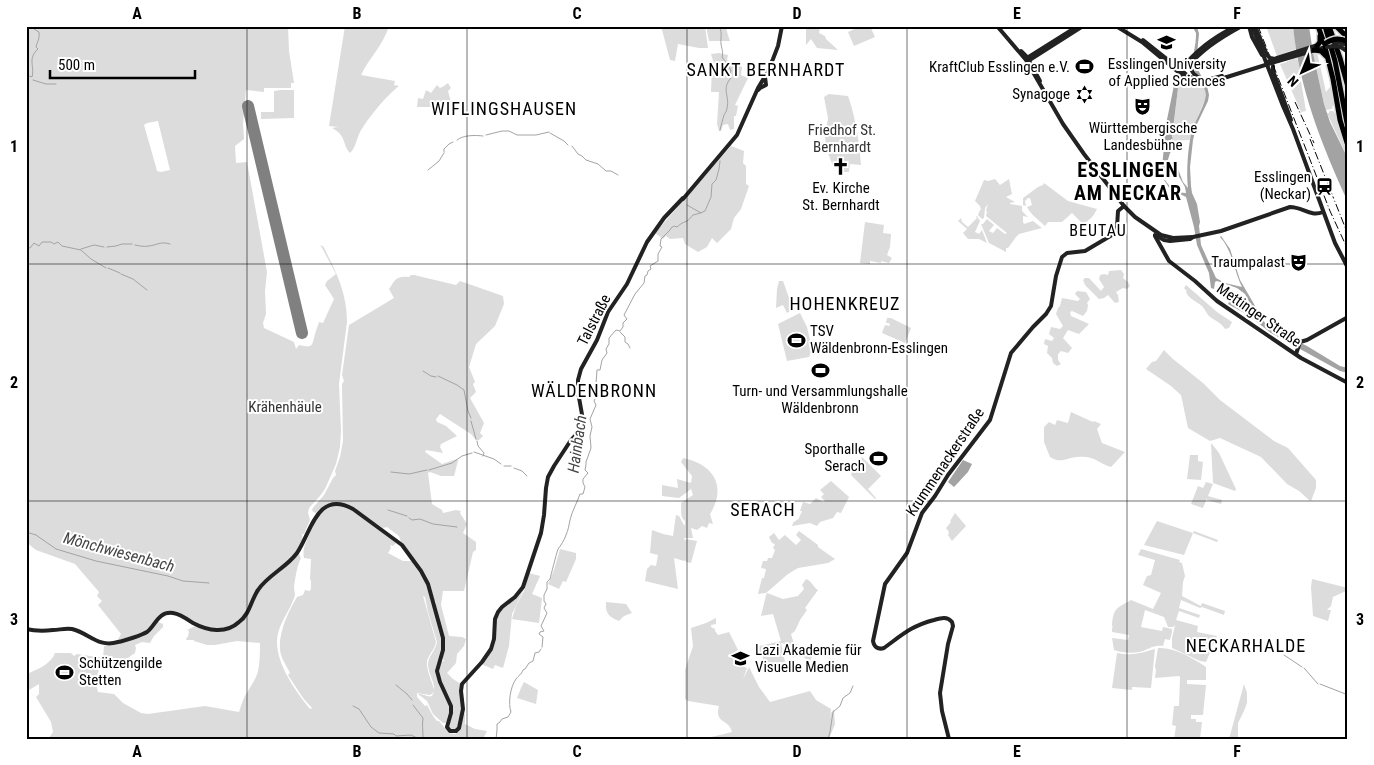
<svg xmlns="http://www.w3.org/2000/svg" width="1374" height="765" font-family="'Roboto Condensed',sans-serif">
<rect width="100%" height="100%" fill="#fff"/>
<!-- green -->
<g fill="#dcdcdc" fill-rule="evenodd">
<path d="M26,26H288L289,51L294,83H291V88H264V92L246,90L243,123L244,139L235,146L236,163L247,162L267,272L265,291L266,314L263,323L264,328L294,342L296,349L299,345C312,348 312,347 315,334C316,330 318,326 319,322L323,323L334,299L325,285L327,281L336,274L321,246L319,245L323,246C336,271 347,293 347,322L339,384L341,431L340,447L336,464L325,489L320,496L309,508L308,513L310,520L304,534H302C306,552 277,568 267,578C251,596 251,622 223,628C207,632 182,618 168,612L146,631L117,641L121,634L98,605L102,601L97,596L99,592L75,564L36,550L26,542ZM158,121L170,170L161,172L157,171L156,167L144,125L147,123Z"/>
<path d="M345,26H389C384,44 369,58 361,75L395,81L394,85L399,86C386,96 368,118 360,132C357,138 355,149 350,153C342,144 347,136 332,128L338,127L329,126Z"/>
<path d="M661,26H705L708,48H699L678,44L675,61L670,60Z"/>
<path d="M706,26H726L727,32L730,41H709Z"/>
<path d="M806,26L820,27L819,33L825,36L826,39L838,50L817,48L811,39L806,45Z"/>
<path d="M861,26H870L875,37L854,46L848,32Z"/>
<path d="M1266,26H1293L1296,49L1277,56Z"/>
<path d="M1317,52L1326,92L1330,87L1332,86L1335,107L1333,105L1332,109L1326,110L1324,104L1313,53Z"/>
<path d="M719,53L728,55L727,60L742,67L741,75L748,78L735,105L738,106L736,116H734V129L730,130L728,124L723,125L721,131H719L717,124L719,92H711L712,67L716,64H714L711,54Z"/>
<path d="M1294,54L1295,59L1297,58L1301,72L1300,75L1306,111L1301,112L1280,64L1284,63L1293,59H1290L1289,56Z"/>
<path d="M1179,80L1204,87L1206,92V97L1194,125L1190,140L1171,141L1173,138H1172Z"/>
<path d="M448,83L451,88L448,91L452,106L440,109L436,102L431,104V107H417L418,98L423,99L426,90L431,93L437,85L440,88L444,86Z"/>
<path d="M281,90H294V118L261,119V112H274V91Z"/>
<path d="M829,94L848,96C856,119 859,141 861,165L850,164L849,172H843V163L835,164L833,166L826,148L825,137L828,118L824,97Z"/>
<path d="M1329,111H1333L1335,114L1336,111L1348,148V159L1327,113H1329Z"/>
<path d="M731,146L744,151L743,163L746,166V184L749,186L741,209L734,218L731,229L717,243L712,238L707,247L698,252L685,244L683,238L670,239L666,236L663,239L655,233Z"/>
<path d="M995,179L1000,185L1009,179L1012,194L1006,197L1015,202L1010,203V204L1022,206V211L1028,217L1023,216V222L1024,224L1033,221L1042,228L1019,234L1016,237L1008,248H1006V252L989,243L981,224H983L987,219L994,225L989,231L993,233L997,228L1005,234L1007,233L986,216L987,212L986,210L988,204L985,208L984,218L982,219L978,215L980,210H981L980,206L975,201L984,180L988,181Z"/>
<path d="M1044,183L1068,201L1097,209C1093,217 1090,220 1083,224L1072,213L1062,222H1048L1045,226C1038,219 1031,215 1027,207L1032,205L1030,198H1028L1025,201L1026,206L1023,205V198L1038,187L1043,185Z"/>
<path d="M976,216H977L980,221L975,232L979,234L982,230L987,243L979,239H968L963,233L967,229L958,221L961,218L962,222L968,227L977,218Z"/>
<path d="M865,222L884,225L883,233L891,234L890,247L887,255L892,258L889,263L881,261V263L870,261V264L860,263Z"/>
<path d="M1121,270L1124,274L1123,278L1128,282L1130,286L1127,289L1123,288L1116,292L1118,295L1119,302L1115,303L1108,295L1104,298L1099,299L1085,285L1083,280L1085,278H1089L1101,291L1104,287L1099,279L1100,275L1104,274L1108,275L1109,271Z"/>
<path d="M411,275H414L456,285L460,281L503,296L504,304L495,326L476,344L469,367L475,382L473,384L476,392L470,398L484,423L480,433L483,436L479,440H476L471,434L440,414L436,419L437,422L446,426L457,436L441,444L440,447L443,453L426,450L425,452L442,464L457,459L458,461L454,476H441L430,472L428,473L432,504L442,510L443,513L456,510L461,511L460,513L467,524L463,533L476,542V550L473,552L464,591H443L441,605L449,636L462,637L466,639L464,646L457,654L456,663L447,673L453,679L461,684C462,698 464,718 455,730H451L449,727L452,713L439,672L441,662L444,661L442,657L444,647L435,605L436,602L434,600L430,588L406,548L401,542L399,536L387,527L383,528L350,506L324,507L316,513L313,512L312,509L324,495L333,478L336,475L335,471L340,457L343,441L342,384L344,381L342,375L349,325L394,298L389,289C396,279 396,276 409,277Z"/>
<path d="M779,281H783L793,309L787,313L783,305L776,308L777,289Z"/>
<path d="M1186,285L1217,312L1232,322L1229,328L1225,329C1221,322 1215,321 1209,316C1206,313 1205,309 1202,306C1196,301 1189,299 1186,292L1187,291L1184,288Z"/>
<path d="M1077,291L1086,292L1090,299L1087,303L1088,305L1087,311L1083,316L1072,311L1070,312L1071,316L1089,324L1079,334L1068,330L1063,338L1072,348L1068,353L1061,351L1058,354V360L1061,364L1057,366L1053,363L1052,358L1047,353L1048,346L1044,344L1045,339L1052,341L1054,338L1049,334L1051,327L1060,329L1063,326L1056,314L1058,308L1060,306L1062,298L1078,301L1080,299L1075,294Z"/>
<path d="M800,313L807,327L812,349L809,357L787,361L778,324Z"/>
<path d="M887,318H891L911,328L905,343L882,333L885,325L890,326L889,323H886Z"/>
<path d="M1164,350L1173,359L1203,383L1220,400L1274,441L1288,448L1316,480V488L1311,501L1309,500L1299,491L1287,484L1261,457L1220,438L1210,441L1188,428L1181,395L1171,386L1146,369L1152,362L1156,361Z"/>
<path d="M1071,412L1093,422L1094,421L1101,424L1097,429L1102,443L1125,452L1111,467C1097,462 1093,455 1077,457C1066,458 1060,464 1050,457L1044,442V427L1049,422L1055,425L1057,420L1068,423Z"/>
<path d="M1211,444H1212L1219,453L1236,489L1235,491L1213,483Z"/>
<path d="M1190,455H1198V461L1203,462L1201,480L1187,479Z"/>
<path d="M862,457L881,476L868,489L876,498L875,499L851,475L852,473L849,470Z"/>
<path d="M683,458C714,464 727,487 710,514L713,524L709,523L707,528L702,526L697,530L691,528L693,538H684L685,541L686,539L697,541L691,563L686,562L685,560L684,561L674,558L678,589L645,581L647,569L651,565L656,566L658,555L650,553L652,530L663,534L673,536L676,515L679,516L684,525H685V521C679,516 682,509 681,503L693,495L691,489L679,498L662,496V485L678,488L677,479L691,483L692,476L681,462Z"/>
<path d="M831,481L849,497L841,513L837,512L833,518L820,522L817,526L810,523L792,526L794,521L795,522L797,519L798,520L802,511H800L803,502L810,504L816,498L823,502L825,501L821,497L824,494L820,490Z"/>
<path d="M1206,482L1213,484L1208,496L1222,500L1221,504L1207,500V498L1203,508L1191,504L1198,486L1203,488Z"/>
<path d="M333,506H341L352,510L396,543L393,546L390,545L391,548L388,553L403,561H411L425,581L442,637V649L436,671L448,701L450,709L446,723H443L433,714L427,701L418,694C423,693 427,698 432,696C438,685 429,677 428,665C428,656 436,650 437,642L428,612L425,597L423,596L436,642C435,649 429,654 427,661C426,670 432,681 434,690L433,693L430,695L417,693V697L425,706L427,705L433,716L437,721H439L449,733L455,734L459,731L464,714H465V724L475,729L487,731L483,739H48L53,732L51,722L36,697L39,694V684L29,690L26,684V674C37,670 51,664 55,653H71L74,656L77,654L103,658L104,646L115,645L143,635L158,622L163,624V627L154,636L150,643L142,642L135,645L136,648L135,653L126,659L125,665L112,668L101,666C96,675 95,682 98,692L114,694L123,703L141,713L148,714L205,706L239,712C241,707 242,701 245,696C249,688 256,680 258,671C260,662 260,651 260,643L237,641L215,645H207L194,641V640H186L187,637H188L189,631L187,630L195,626L209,631L237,625L262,586L299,554L301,558C297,566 295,579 294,587C294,590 295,593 295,595C293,604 282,620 279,630C270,656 294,689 310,709L312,708L303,698L288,675L290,673C287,667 283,661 281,655C276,637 288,612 297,597L303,595L305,590L310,591L311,588V580H310L311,559L304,558C302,549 306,543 309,535C315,522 317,512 333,506Z"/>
<path d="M955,513L966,526L952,541L948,535L949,532L946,528L951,522L950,521Z"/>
<path d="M1157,521L1193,533L1194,531L1218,540L1217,542L1193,533L1184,555L1144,545Z"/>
<path d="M799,531L818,545V547L835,559L828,563L798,568L788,574L766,593L758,594L762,578H764L766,569L761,568L763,561H767L768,558H772L775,550L773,548L775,544L772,543L769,537L774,533L779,540L785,535L796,545L801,540L796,535Z"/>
<path d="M560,549L576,553V559L566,582L563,581L559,589L548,584L554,570Z"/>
<path d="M1141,549L1180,560L1179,562L1182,563L1185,576L1183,582L1182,596L1201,606L1202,603L1225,611L1224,615L1202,607L1200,608L1181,600L1179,608L1200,615L1199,618L1179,611L1176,620L1198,626L1197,632L1217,636L1206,662L1200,661L1172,648V638L1175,625L1173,627H1168L1164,617L1145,610L1141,627L1162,631L1163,627L1172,629V632L1170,640L1165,639L1163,646C1155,645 1150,648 1143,651C1133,654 1123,653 1114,650L1112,638L1128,640L1129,635L1112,632V628L1113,627L1112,626C1113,608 1117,608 1131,600L1153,609L1161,593L1143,585L1147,576L1151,575L1155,560L1138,555Z"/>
<path d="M529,573L540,576L532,594L542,598L539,623L512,619L516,606L524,591Z"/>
<path d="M806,579C812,581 813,587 818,590L805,608L807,610L800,620L795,631L791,634L794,644L815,649L810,661L803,657L791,656L785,644L781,643L785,662L764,666L762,653H760L759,649L755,650V647L781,641L773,614L761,616L766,595L767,593L783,599L798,596L804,589L802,585Z"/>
<path d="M1312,579L1348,588L1346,591L1333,597L1331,606L1327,610H1331L1328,621L1313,616L1311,587Z"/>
<path d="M525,587L512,614L509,646L503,668L495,665L493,669L481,664L491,651L497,617L501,609L518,597Z"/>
<path d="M606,602L626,604L632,613L624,616L619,621C609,617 605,613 606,602Z"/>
<path d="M716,618V624L711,625V627L715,629V631L718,635L729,632L738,650L735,652L740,665L747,668L743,679L749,667L759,687L770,702L810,691L816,700L831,709L830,720L831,713L834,709L835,724L829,739H703L732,732C729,719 714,724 719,706L688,701L685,699V670L693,646L691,628L706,623Z"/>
<path d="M1158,648C1174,647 1193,658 1206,667V680H1187V684L1206,685L1203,715H1191V719H1196V722H1202L1200,739H1174L1176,726L1172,725L1174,706H1179L1180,677L1179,676L1155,678L1156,669L1155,668V666Z"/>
<path d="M1155,649L1151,688L1132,687V690L1112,688L1117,653C1134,656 1140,653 1155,649Z"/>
<path d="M524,682L538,690L536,704L517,698L521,688Z"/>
<path d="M1244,684L1247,693V703L1244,711L1238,723V739H1229Z"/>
</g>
<!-- water -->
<g fill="#a3a3a3">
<path d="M1192,26H1197L1199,34L1196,64L1198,70L1207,86L1209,95L1208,101L1197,124L1193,140L1190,167L1191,186L1192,193L1197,204L1200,222L1199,226L1201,245L1216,278L1225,283L1242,287C1234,271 1233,251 1220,237L1221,236L1230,249L1240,280L1265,323L1276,331L1307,346L1340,366L1348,368V373L1340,371L1271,333L1248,315L1228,304L1229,302H1230L1258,318L1245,294L1237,288L1217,281L1215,282L1214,289L1211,288L1209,273L1197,245L1194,227L1186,197L1170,189L1164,180H1165C1169,187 1178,193 1186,193L1185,187L1174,168L1166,165L1165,167V170H1162V168L1164,146L1163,139L1171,100L1174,85L1179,80L1172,137L1173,139H1171V142L1168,143V151L1170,150L1171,152L1170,153L1167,163L1178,169L1183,182L1188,188C1186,173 1188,142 1193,128C1197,117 1204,106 1206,95C1205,84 1195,76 1193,65C1192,55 1196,46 1196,36V33Z"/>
<path d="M1293,26H1309L1313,53L1324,104L1330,122L1348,159V202C1322,146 1299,88 1293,26Z"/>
<path d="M963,460L972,464L968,472L954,487L948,482Z"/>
</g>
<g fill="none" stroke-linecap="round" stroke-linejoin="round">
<!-- stream -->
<g stroke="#a3a3a3" stroke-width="1">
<path d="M719,26C722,33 721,33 721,39C720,46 724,51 722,57C725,62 729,65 731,71L730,74L731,78C721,89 730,96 727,108C727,111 725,113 724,115C723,119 721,125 720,130"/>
<path d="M26,78L29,76L32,77C35,66 27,59 38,49L36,47C37,42 40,39 39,32L34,29L35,26"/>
<path d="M33,80L46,84H56"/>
<path d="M26,83V85"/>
<path d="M550,133L564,141L568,145"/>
<path d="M486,135L502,131H509L517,135H536L549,132"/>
<path d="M457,140C463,135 475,135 483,136"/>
<path d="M572,146L578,154L582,156L586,160L598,164L606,171H611L618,175"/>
<path d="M444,152V149L449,144L453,142"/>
<path d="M428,170L439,161L444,153"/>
<path d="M687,205L701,213"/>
<path d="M135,245C140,246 144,247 149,246C157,245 161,241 170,244"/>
<path d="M107,247L116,246L122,244H132"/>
<path d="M26,248H30L34,243L39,246L42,242H51L54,244L58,242L62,246L81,250L91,259L106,268"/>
<path d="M81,249L94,245L104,247"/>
<path d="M108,268L120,273"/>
<path d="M121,274L133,279L147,290"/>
<path d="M620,332L625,337V342L628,344L630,348"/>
<path d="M423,371L431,376L436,377"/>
<path d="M438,376L457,385L464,390L468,411L471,418"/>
<path d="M471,421L476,439"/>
<path d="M477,441L478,446L484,453L483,456"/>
<path d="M474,452L494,459L501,464"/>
<path d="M504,466H511"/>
<path d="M514,468L522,471L527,476"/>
<path d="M429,470L452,463L462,456L472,453"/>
<path d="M391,472L409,474L427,470"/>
<path d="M388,510L407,516"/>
<path d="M409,518L412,520L420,519L433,524L457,527"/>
<path d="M26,532L36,535L56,549L96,561L168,576L183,581L209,583"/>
<path d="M542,647L543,637L539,634L540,632L544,631L541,626L547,613L544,608L546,604L544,601V595L547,589V582L550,579C551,575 556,555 558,549C561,545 564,541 566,535C568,531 569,525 570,520C572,511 577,503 580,494H583L585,487L583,483V479L588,473L585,470L586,465V462L591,448L590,436L592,427L590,419L596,405L594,401L596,397L593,389L596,384L597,370H600L602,360L607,353L606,349L609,344V338L616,330L620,331L623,327V323L627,319L624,315L635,294L644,283L645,276L647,275L648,271L651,269L650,266L658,261V254L662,247L660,246L661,239L670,230L671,228L674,226L677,227C680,224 682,223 687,221C689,220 691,217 693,215C697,214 701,213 705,211L711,197L712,184L716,180L719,169L720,161"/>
<path d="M1284,655L1302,667"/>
<path d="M1304,668L1318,684"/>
<path d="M1320,684L1348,695"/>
<path d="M396,685L407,694L412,700"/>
<path d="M413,705L423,718C422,725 423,730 423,737"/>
<path d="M353,706L359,709L371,727L379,733L394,734L396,736L411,735L419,739"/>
<path d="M421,739L423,737L425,739"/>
<path d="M496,739L497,730V724L500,722L502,719L508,717L511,712C508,704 510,687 516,679C519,675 521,675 523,670L525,669L529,663L533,661L535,653L539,652L541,649"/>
<path d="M828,739L830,732L833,712L840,706L843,698L850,693L853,686"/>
</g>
<!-- canal -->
<path stroke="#a3a3a3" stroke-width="2.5" d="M1176,85L1181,63"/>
<!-- runway -->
<path stroke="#808080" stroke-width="12" d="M248,106L302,333"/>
<defs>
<g id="trunk">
<path d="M1318,26L1324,43"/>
<path d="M1325,26L1335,61L1348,128"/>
<path d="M1329,26L1340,58L1348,87"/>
<path d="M1336,26L1344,34"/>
<path d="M1317,46L1320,42V36"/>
<path d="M1325,47L1333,79L1340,120L1348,146"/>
<path d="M1314,50L1321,51L1326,56"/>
</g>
</defs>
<!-- trunk casing -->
<use href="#trunk" stroke="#dbdbdb" stroke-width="8"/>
<!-- secondary -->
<g stroke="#222" stroke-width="4">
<path d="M997,26L1026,60L1063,124L1084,154L1124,206L1135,217L1161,235L1173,238L1193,237"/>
<path d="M1116,26L1142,42L1189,81C1202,86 1214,81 1227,77"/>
<path d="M1249,26L1252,37L1262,55"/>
<path d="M1252,26L1283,106L1293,129L1335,243L1348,268"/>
<path d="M1143,40L1187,75C1199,83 1209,80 1222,76"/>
<path d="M1341,47L1348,52"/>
<path d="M1021,51L1027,57L1040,81"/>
<path d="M1027,58L1078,26"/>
<path d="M1277,58L1318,45"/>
<path d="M1028,61L1083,26"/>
<path d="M1192,61C1189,71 1194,75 1201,79"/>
<path d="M1278,61L1326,47"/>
<path d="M1173,63L1180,64L1187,60"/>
<path d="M1273,66V71L1291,120"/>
<path d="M1179,71C1197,50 1212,38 1236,26"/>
<path d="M1181,73C1201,51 1216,40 1242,26"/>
<path d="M758,90L760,88L766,85L765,77"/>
<path d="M683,199L737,135L758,88L767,73L773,59L778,46L782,26"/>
<path d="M1155,235L1164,240L1170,241L1190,239L1193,237L1221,231L1290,207C1303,207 1310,217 1323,212"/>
<path d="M1155,236L1169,261L1195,281L1217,301L1301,358L1348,383"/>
<path d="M1296,354L1300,342L1307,340L1348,317"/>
<path d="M26,629C35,631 44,631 53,630C59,630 65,628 72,629C89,633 98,648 118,642C124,641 142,635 147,632C156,625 158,611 173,613C180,614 187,619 193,623C208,631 226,634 239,622C250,614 251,600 258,590C268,575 286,568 297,553C311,533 317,489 353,509L402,545L421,571L428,584L443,638V650L437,671L440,682L451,706V713L447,727L450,731H456L459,728L463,709L461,691L462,684L482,662L491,649L494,639L495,619L498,612L502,607L515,597L523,587L541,533L544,515L546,488L548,477L554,466L571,440L583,427V420L578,392V380L581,369L597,340L608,312L627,284L647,242L664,218L683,198"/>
<path d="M949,739L942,711L940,693L948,644L953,626L952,622C947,616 941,618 934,620C911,626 902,635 884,648C878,650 874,647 873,641L885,584L907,553L922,513L935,496L948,475L990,420L1011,353L1033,327L1046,314L1051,306L1056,276L1062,257L1067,253L1085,251L1112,235L1117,227L1118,211L1124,206"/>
</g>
<!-- trunk -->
<use href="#trunk" stroke="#000" stroke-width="5"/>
<!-- rail -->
<g stroke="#000" stroke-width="1" stroke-dasharray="8 2.5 1 2.5" stroke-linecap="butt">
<path d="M1258,26L1330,211L1348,250"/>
<path d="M1295,102L1314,143"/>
<path d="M1310,139L1347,232"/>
</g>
<defs>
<path id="trunk-bridge" d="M1326,43C1333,38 1341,38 1348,42"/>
</defs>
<!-- trunk-bridge casing -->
<use href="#trunk-bridge" stroke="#dbdbdb" stroke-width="8" stroke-linecap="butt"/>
<!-- secondary-bridge -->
<g stroke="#222" stroke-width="4">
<path d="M1255,26L1267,55L1270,58L1275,59"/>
<path d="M1333,42L1341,43L1347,45"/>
<path d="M1327,47L1335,46L1341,47"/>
<path d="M1267,62L1277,58"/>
<path d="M1227,77L1278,61"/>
</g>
<!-- trunk-bridge -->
<use href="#trunk-bridge" stroke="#000" stroke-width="5"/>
</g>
<!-- grid -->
<path fill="none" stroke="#000" stroke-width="1" stroke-opacity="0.55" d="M247,26V739M467,26V739M687,26V739M907,26V739M1127,26V739M26,264H1348M26,501H1348"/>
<!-- icons -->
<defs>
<symbol id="university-bare" viewBox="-9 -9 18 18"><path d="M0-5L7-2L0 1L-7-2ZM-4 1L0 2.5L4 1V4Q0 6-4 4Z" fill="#000" stroke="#fff" stroke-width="2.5" paint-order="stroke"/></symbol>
<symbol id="stadium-bare" viewBox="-9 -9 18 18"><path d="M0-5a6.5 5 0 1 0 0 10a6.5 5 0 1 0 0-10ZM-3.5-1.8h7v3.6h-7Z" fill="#000" stroke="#fff" stroke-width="2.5" paint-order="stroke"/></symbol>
<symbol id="synagogue-bare" viewBox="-9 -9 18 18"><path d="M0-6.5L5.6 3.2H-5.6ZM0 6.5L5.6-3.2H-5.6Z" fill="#000" stroke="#fff" stroke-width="2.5" paint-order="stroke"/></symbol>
<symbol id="theatre-bare" viewBox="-9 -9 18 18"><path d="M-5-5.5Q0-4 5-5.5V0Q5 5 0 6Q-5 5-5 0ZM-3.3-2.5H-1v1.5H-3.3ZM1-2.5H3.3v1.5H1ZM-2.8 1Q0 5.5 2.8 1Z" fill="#000" stroke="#fff" stroke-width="2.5" paint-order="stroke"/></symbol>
<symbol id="church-bare" viewBox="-9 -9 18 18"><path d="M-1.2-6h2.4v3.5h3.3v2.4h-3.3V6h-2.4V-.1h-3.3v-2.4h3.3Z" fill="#000" stroke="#fff" stroke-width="2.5" paint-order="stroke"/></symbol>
<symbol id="station-bare" viewBox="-9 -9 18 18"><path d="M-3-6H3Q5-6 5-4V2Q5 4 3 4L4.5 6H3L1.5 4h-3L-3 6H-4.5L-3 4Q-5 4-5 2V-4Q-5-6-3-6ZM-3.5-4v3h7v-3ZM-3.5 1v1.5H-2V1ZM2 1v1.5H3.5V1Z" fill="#000" stroke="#fff" stroke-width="2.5" paint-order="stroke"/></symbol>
</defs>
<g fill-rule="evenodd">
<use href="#university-bare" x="1154" y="30" width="25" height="25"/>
<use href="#stadium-bare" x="1072" y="54" width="25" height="25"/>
<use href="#synagogue-bare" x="1072" y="82" width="25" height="25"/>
<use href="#theatre-bare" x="1130" y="94" width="25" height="25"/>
<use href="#church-bare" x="828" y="154" width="25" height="25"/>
<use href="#station-bare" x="1312" y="174" width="25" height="25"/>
<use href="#theatre-bare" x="1286" y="250" width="25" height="25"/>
<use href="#stadium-bare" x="784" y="328" width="25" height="25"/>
<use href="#stadium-bare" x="808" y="358" width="25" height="25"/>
<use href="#stadium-bare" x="866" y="446" width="25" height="25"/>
<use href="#university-bare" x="728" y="646" width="25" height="25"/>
<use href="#stadium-bare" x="52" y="660" width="25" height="25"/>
</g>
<g text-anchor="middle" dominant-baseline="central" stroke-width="4" stroke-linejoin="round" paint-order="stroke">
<!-- poi labels -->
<g font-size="15" fill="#000" stroke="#fff" text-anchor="end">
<text x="1167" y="64" text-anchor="middle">Esslingen University<tspan x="1167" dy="17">of Applied Sciences</tspan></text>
<text x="1070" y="67">KraftClub Esslingen e.V.</text>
<text x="1070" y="94">Synagoge</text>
<text x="1143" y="128" text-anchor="middle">Württembergische<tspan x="1143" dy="17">Landesbühne</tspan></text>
<text x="1311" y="177">Esslingen<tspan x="1311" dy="17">(Neckar)</tspan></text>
<text x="841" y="188" text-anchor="middle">Ev. Kirche<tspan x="841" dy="17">St. Bernhardt</tspan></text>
<text x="1285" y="262">Traumpalast</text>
<text x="810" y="331" text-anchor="start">TSV<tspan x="810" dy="17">Wäldenbronn-Esslingen</tspan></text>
<text x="820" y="391" text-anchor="middle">Turn- und Versammlungshalle<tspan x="820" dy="17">Wäldenbronn</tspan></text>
<text x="865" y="449">Sporthalle<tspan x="865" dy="17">Serach</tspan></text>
<text x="755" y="650" text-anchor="start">Lazi Akademie für<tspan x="755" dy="17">Visuelle Medien</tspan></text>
<text x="79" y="663" text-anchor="start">Schützengilde<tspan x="79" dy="17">Stetten</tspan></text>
</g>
<!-- park labels -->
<g font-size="15" fill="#333" stroke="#fff">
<text x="842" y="130">Friedhof St.<tspan x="842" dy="17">Bernhardt</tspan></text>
<text x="285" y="407">Krähenhäule</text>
</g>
<!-- street labels -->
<g font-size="15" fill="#000" stroke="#fff">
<text transform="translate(1259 315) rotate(35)">Mettinger Straße</text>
<text transform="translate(594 320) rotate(-63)">Talstraße</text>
<text transform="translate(945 462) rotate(-56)">Krummenackerstraße</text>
</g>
<!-- neighbourhood labels -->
<g font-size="16" letter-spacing="1" fill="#000" stroke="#fff">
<text x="1098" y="230">BEUTAU</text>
</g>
<!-- water labels -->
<g font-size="16" font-style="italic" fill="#444" stroke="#fff">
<text transform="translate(577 444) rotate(-82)">Hainbach</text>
<text transform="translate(119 552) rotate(15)">Mönchwiesenbach</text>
</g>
<!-- quarter labels -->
<g font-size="18" letter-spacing="1" fill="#000" stroke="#fff">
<text x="766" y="69">SANKT BERNHARDT</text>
<text x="504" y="108">WIFLINGSHAUSEN</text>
<text x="845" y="303">HOHENKREUZ</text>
<text x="594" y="390">WÄLDENBRONN</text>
<text x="763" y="509">SERACH</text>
<text x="1246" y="645">NECKARHALDE</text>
</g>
<!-- district labels -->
<g font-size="20" font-weight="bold" letter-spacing="1" fill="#000" stroke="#fff">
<text x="1128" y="170">ESSLINGEN<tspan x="1128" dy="23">AM NECKAR</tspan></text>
</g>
</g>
<!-- border -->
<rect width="1374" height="765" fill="none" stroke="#ffffff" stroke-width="55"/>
<!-- north arrow -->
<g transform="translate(1302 72) rotate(224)" stroke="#ffffff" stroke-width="4" paint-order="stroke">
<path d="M0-4L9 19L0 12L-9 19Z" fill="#000000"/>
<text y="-8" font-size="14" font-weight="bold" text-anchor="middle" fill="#000000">N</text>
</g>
<!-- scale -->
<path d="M50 70v8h145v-8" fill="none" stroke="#000000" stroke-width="2.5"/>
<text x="58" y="70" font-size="15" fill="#000000" stroke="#ffffff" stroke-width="4" paint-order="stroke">500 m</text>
<rect x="28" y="28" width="1318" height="710" fill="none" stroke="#000" stroke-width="2"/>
<g font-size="16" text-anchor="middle" font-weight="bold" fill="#000">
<text x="137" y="19">A</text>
<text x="357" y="19">B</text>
<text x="577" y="19">C</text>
<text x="797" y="19">D</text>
<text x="1017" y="19">E</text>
<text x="1237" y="19">F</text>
<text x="14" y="152">1</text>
<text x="1360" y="152">1</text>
<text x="14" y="388">2</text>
<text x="1360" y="388">2</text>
<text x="14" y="625">3</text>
<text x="1360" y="625">3</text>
<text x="137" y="757">A</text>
<text x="357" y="757">B</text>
<text x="577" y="757">C</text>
<text x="797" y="757">D</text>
<text x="1017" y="757">E</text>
<text x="1237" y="757">F</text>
</g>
</svg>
